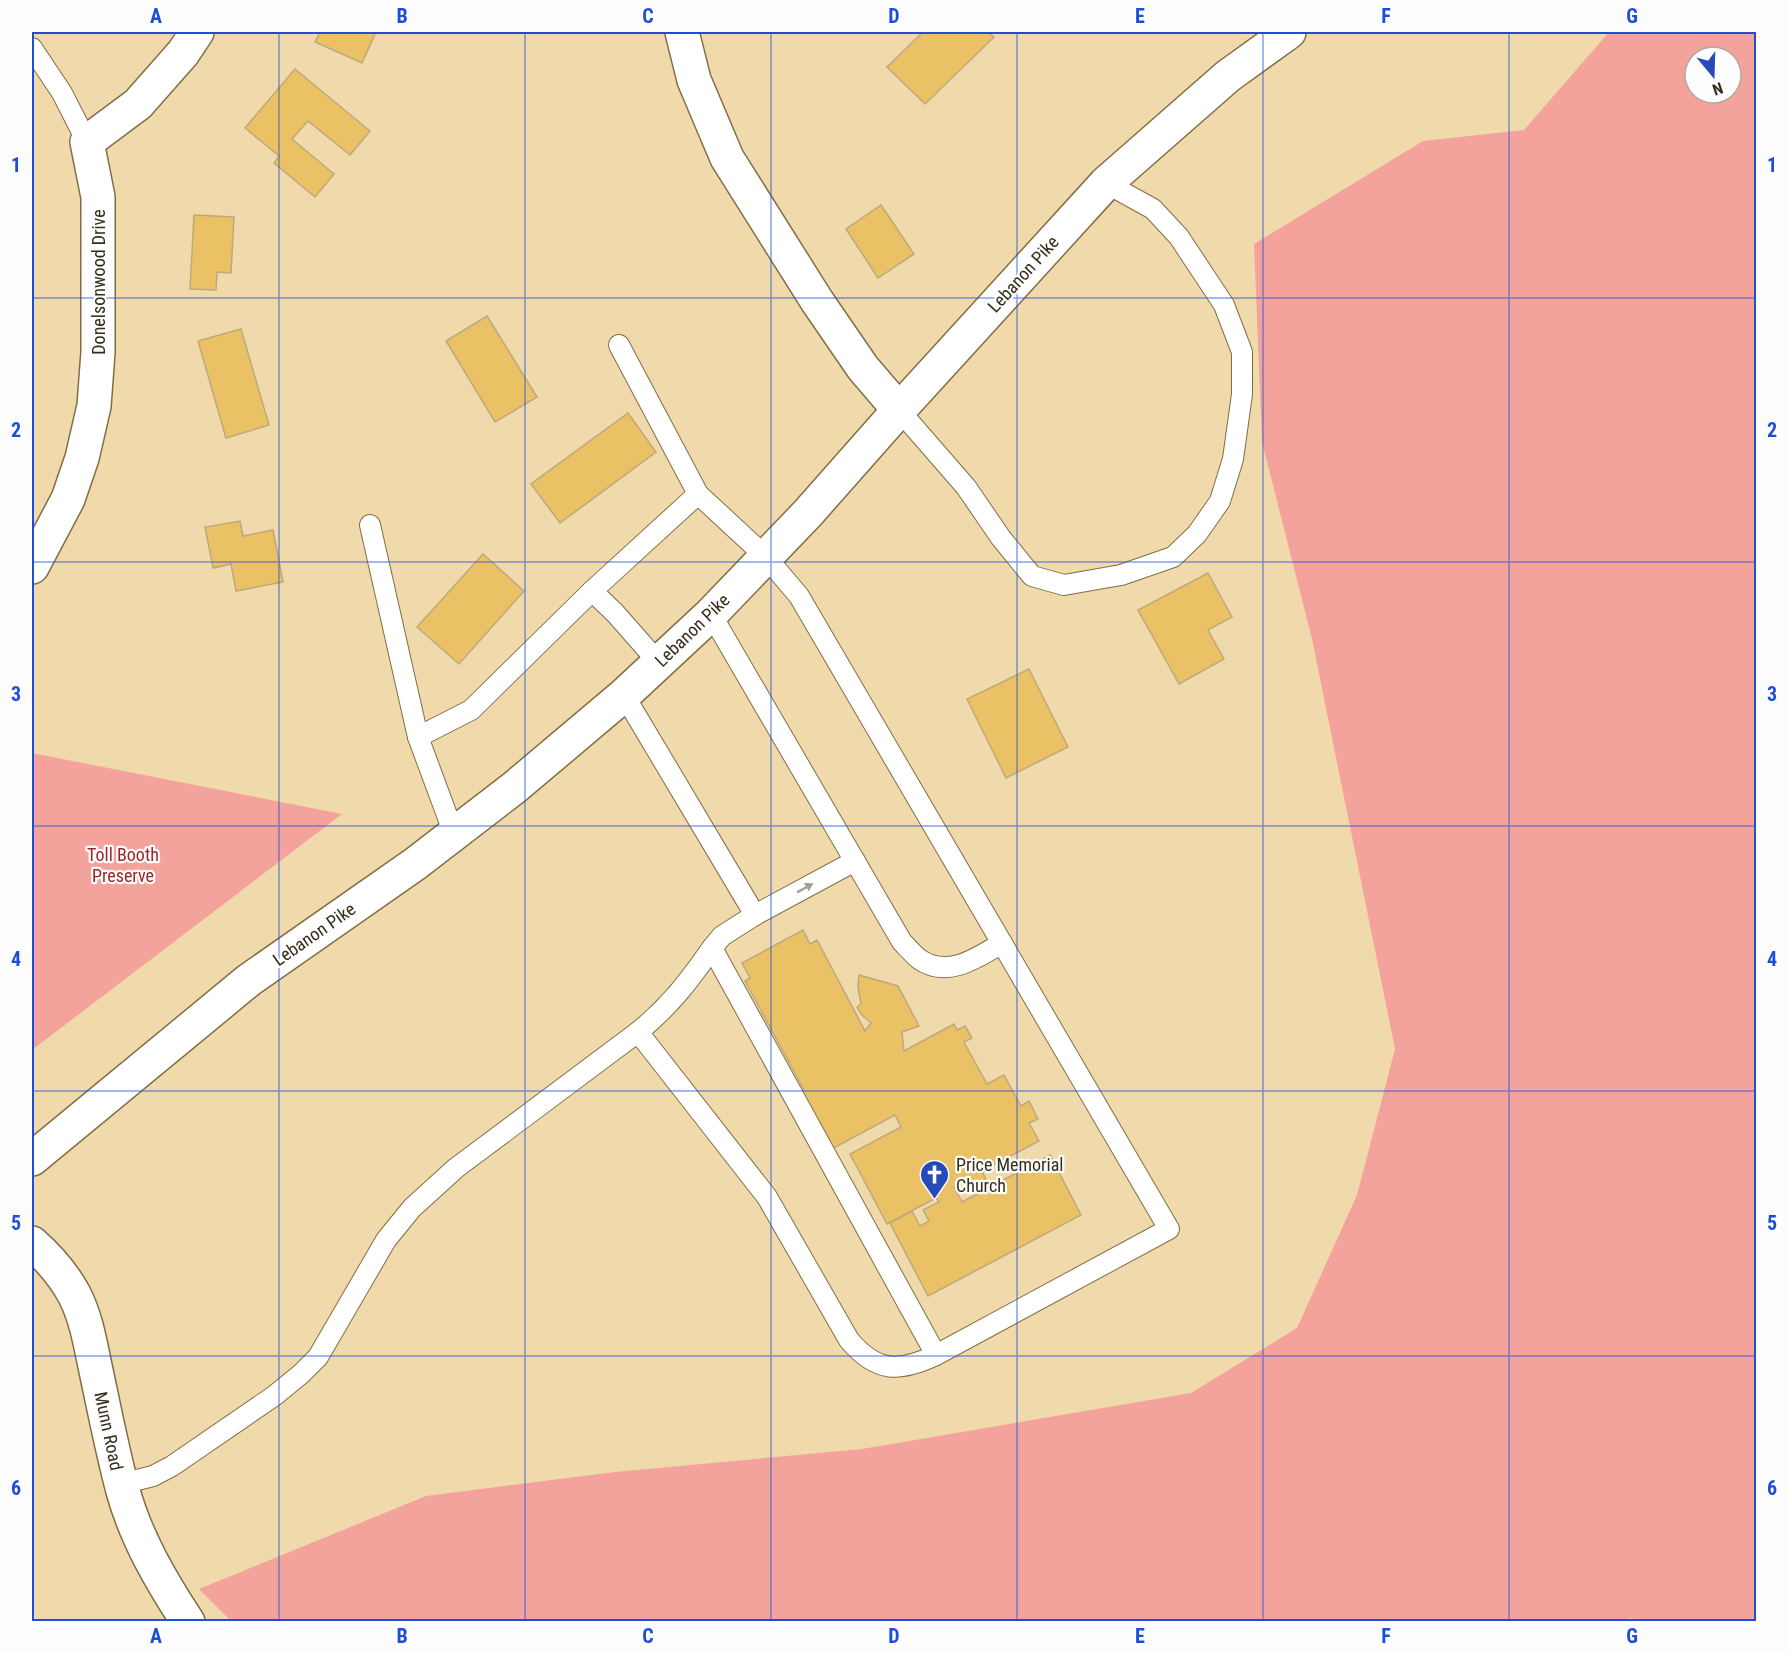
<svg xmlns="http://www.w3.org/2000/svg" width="1788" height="1653" font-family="'Roboto Condensed',sans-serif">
<rect width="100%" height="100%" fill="#f0daac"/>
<!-- green -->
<g fill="#f3a39b" fill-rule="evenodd">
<path d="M1609,32H1756V1621L1638,1622L1631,1618L1621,1622L231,1621L199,1589L426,1496L615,1472L862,1449L1191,1393L1297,1328L1357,1195L1395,1049L1312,639L1262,442L1254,244L1423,141L1524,130ZM1695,57H1731V93H1695Z"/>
<path d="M32,753L342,814L32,1050Z"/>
</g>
<!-- building -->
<g fill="#eac164" stroke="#bea97d" stroke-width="1.5">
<path d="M320,32H376L362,63L315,42Z"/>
<path d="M923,32H988L994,37L925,104L887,67Z"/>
<path d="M295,69L370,131L350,155L308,121L292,139L334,174L315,197L274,163L279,156L245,128Z"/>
<path d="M881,205L914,254L878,278L846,229Z"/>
<path d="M194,215L234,217L231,273L217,272L216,290L190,289Z"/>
<path d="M487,316L537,397L495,422L446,341Z"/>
<path d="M241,329L269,425L226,438L198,341Z"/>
<path d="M628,413L656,452L560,523L531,484Z"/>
<path d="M240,521L243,536L273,530L283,582L236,591L231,564L213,568L205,527Z"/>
<path d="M483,554L524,591L459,664L417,627Z"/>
<path d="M1208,573L1232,617L1208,630L1224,659L1179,684L1138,610Z"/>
<path d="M1029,669L1068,747L1006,778L967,699Z"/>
<path d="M803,930L810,944L817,940L865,1031L871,1023L861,1014L857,1007L861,1004L858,987L859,975L898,986L919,1026L902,1032L904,1051L954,1024L957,1030L965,1026L972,1038L964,1042L987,1084L1004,1075L1021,1106L1029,1101L1038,1119L1029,1123L1039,1141L982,1171L986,1179L972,1187L968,1179L954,1187L962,1202L1050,1155L1081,1215L928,1296L890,1223L912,1211L920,1226L929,1221L923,1210L939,1202L936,1198L887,1224L850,1154L901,1127L895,1115L830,1150L800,1093L804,1090L745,981L750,978L742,963Z"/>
</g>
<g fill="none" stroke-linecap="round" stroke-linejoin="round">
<defs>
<g id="lane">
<path d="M32,48L62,93L87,142"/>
<path d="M619,345L698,494"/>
<path d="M899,410L966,487L1001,538L1032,576L1064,585L1121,575L1173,557L1197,534L1220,501L1233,459L1242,394V352L1224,305L1179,237L1153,209L1106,183"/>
<path d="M370,525L418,737L454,834"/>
<path d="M592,591L615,613L659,663"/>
<path d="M711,614L902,942C907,947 913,954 919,959C947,979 977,958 1002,943"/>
<path d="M418,737L471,710L592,591L698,494L766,557L799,596L1169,1229L936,1355L712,948L722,936L755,915L624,695"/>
<path d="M755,915L855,861"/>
<path d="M638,1032L767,1197L849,1340C876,1372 898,1373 936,1355"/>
<path d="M121,1484L153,1476L172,1466L274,1396L301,1374L318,1357L386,1240L412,1208L456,1168L638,1032C670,1006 689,981 712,948"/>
</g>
<g id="street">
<path d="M682,32L694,80L727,158L817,301L863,368L899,410"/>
<path d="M32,567L68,499L82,458L94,406L98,352V197L87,142L138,104L183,53L197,32"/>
<path d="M32,1243C49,1258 64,1275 75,1296C86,1318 90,1342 95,1366C104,1408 112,1450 123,1491C136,1538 161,1581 188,1622"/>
</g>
<path id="primary" d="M32,1159L249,980L415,864L515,787L624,695L711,614L808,513L899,410L1106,183L1228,76L1289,32"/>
</defs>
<!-- lane casing -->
<use href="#lane" stroke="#826e44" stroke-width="22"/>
<!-- street casing -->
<use href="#street" stroke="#826e44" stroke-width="36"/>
<!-- primary casing -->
<use href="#primary" stroke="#826e44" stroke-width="36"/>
<!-- lane -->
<use href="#lane" stroke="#fff" stroke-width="20"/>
<!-- street -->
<use href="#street" stroke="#fff" stroke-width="33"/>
<!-- primary -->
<use href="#primary" stroke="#fff" stroke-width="33"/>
</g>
<!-- one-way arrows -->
<defs><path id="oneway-solid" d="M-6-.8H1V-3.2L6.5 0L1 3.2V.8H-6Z" transform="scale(1.5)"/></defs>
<use fill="#a4a098" href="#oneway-solid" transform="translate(805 888) rotate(-29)"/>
<!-- grid -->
<path fill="none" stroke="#1d4ed8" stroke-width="1.5" stroke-opacity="0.55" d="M279,32V1622M525,32V1622M771,32V1622M1017,32V1622M1263,32V1622M1509,32V1622M32,298H1756M32,562H1756M32,826H1756M32,1091H1756M32,1356H1756"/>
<!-- icons -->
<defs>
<symbol id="church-pin" viewBox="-11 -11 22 30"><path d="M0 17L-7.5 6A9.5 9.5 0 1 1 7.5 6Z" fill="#264ab9" stroke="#fdfdfd"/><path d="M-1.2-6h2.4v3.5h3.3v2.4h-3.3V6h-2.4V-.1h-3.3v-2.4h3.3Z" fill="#fff"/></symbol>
</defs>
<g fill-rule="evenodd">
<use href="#church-pin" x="918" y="1158" width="33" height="45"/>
</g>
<g text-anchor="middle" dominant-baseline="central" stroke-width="4.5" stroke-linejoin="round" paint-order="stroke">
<!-- street labels -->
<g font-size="18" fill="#352d1a" stroke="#fdfdfd">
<text transform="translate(1023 274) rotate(-48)">Lebanon Pike</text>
<text transform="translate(98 282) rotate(-90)">Donelsonwood Drive</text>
<text transform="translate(692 630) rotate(-44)">Lebanon Pike</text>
<text transform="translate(314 934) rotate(-35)">Lebanon Pike</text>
<text transform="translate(109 1431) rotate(78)">Munn Road</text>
</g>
<!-- park labels -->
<g font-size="18" fill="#9a2726" stroke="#fdfdfd">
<text x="123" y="854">Toll Booth<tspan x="123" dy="21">Preserve</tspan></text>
</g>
<!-- poi labels -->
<g font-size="18" fill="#352d1a" stroke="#fdfdfd" text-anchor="start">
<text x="956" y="1164">Price Memorial<tspan x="956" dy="21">Church</tspan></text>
</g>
</g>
<!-- border -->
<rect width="1788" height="1653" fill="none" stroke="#fdfdfd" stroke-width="66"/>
<!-- north arrow -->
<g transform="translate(1713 75) rotate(161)"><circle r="28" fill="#fdfdfd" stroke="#adaaa2" stroke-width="1.5"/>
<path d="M0-4.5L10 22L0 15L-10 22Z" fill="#264ab9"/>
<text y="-9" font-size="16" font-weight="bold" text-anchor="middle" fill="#352d1a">N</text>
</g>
<rect x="33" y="33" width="1722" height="1587" fill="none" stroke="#1d4ed8" stroke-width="2"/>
<g font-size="20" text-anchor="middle" font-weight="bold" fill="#1d4ed8">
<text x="156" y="23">A</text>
<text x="402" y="23">B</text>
<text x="648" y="23">C</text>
<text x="894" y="23">D</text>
<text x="1140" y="23">E</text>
<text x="1386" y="23">F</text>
<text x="1632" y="23">G</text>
<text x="16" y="172">1</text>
<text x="1772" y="172">1</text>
<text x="16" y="437">2</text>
<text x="1772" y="437">2</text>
<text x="16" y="701">3</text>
<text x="1772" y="701">3</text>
<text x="16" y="966">4</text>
<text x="1772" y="966">4</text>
<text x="16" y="1230">5</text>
<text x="1772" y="1230">5</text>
<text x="16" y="1495">6</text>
<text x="1772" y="1495">6</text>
<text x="156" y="1643">A</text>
<text x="402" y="1643">B</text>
<text x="648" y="1643">C</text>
<text x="894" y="1643">D</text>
<text x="1140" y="1643">E</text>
<text x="1386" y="1643">F</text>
<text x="1632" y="1643">G</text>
</g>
</svg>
